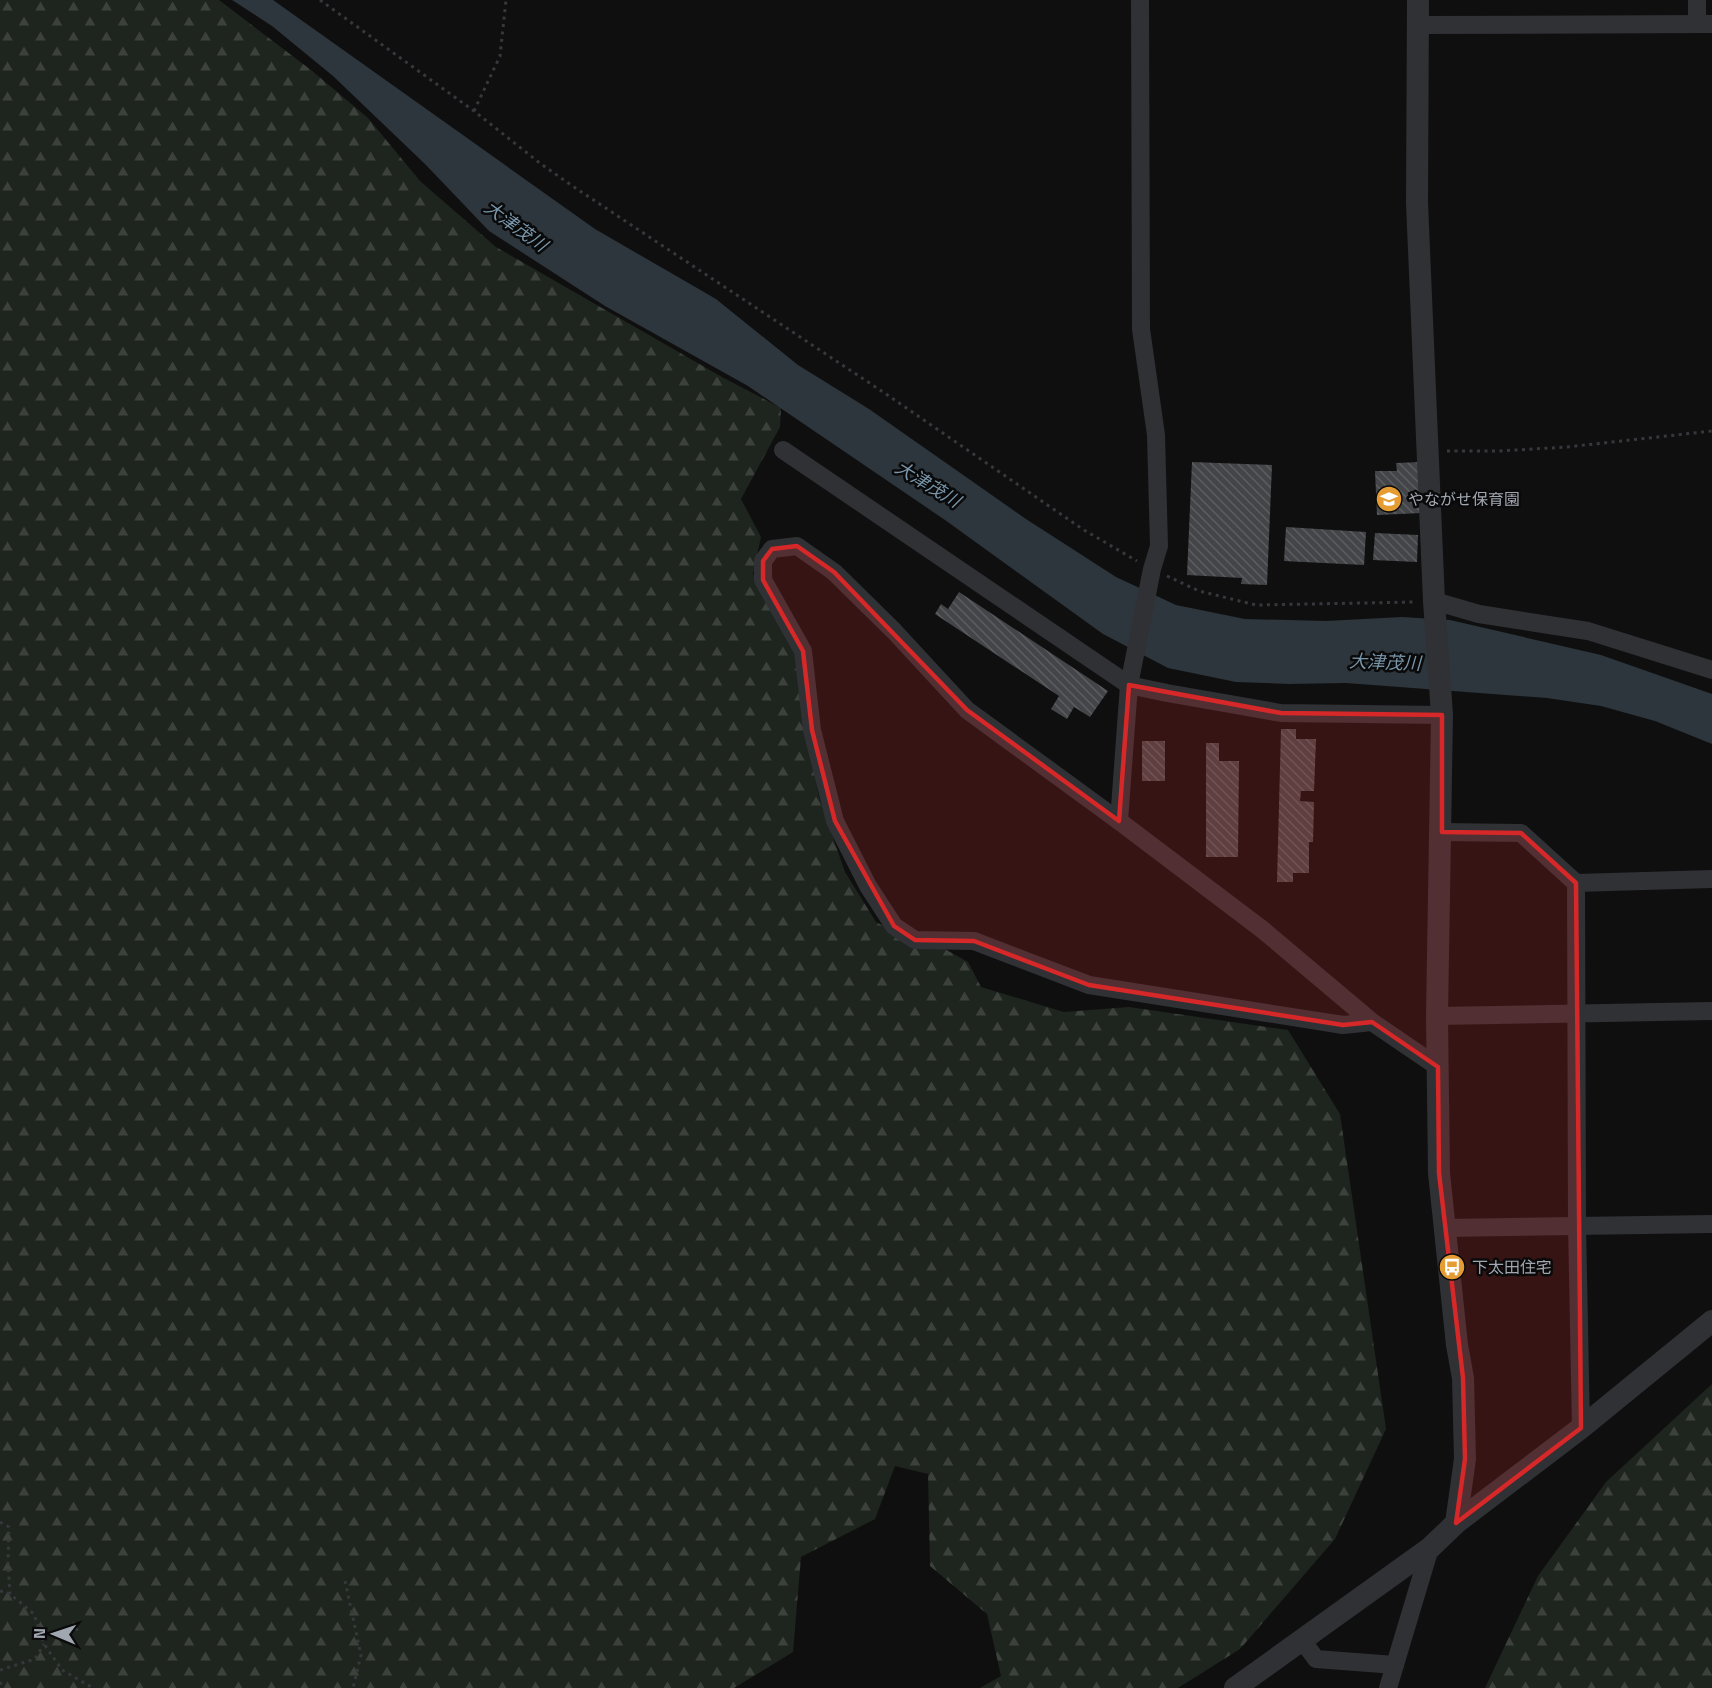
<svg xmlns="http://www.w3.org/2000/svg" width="1712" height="1688" font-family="'Titillium Web','Noto Sans JP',sans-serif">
<defs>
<pattern id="forest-firs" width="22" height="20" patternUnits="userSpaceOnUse" patternTransform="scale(1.5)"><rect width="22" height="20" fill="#1e241e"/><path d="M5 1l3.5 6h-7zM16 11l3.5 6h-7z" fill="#3c413c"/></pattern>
<pattern id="building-back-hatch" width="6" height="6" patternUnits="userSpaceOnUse" patternTransform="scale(1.5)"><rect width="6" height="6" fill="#434548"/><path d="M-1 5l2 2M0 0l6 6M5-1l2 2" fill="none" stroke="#5b5d60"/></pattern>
</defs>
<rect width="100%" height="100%" fill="#0f0f10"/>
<!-- forest -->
<g fill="url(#forest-firs)">
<path d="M0,0H219L311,70L368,118L420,181L496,247L722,377L781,408L780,427L741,499L761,537L753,574L794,648L802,713L819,797L845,872L876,922L905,937L918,934L968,962L981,987L1064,1012L1129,1007L1288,1030L1340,1114L1386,1429L1335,1539L1240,1649L1178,1688H980L1001,1676L987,1614L930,1566L928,1474L895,1466L875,1519L801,1557L793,1652L734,1688H0Z"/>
<path d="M1712,1384V1688H1485L1538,1576L1606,1482Z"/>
</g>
<!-- water -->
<path fill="#2d363c" d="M232,0H273L595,229L716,299L798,365L869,409L1026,519L1116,577L1176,605L1245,619L1326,621L1402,617L1450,620L1601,655L1712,694V744L1655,721L1601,706L1547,698L1346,683L1289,684L1236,682L1168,668L1103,634L945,520L748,386L605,306L489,231L426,165L333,76L272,26Z"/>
<!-- building -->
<g fill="url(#building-back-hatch)">
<path d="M1192,462L1272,465L1267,585L1241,584L1242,578L1187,575Z"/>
<path d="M1421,462L1422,513L1377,515L1375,471H1397L1396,463Z"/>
<path d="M1286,527L1366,532L1364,565L1284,561Z"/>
<path d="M1375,533L1418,535L1417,562L1373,560Z"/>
<path d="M959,592L1108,691L1090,717L1074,707L1067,719L1051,709L1059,696L935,614L941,604L948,609Z"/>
<path d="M1281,729H1296V739H1316L1314,791H1301L1300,801L1314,802L1313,842H1309V873H1293V882H1277Z"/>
<rect x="1142" y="741" width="23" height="40"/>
<path d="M1206,743H1219V761H1239L1238,857H1206Z"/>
</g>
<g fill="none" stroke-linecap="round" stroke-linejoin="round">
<!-- path -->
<g stroke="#36383c" stroke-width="3" stroke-dasharray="3 4.5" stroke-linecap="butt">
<path d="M320,0L474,111L541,164L574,187L886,394L1084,530L1137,561"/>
<path d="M474,111L500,56L506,0"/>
<path d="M1447,451H1499L1567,447L1712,431"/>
<path d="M1167,576L1199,591L1256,605L1416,602"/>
<path d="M0,1522L9,1527L8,1563L10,1594"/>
<path d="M345,1581L361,1655L353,1688"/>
<path d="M0,1591L10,1594L34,1614L44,1644L62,1670L93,1688"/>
<path d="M0,1670L35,1659L44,1644"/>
<path d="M0,1682L3,1688"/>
</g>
<!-- minor -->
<g stroke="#303135" stroke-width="18">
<path d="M1697,24V0"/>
<path d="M1418,25L1712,24"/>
<path d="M783,450L1129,685L1167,693L1281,713L1442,715"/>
<path d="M1434,601L1479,614L1588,631L1712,670"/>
<path d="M1119,821L1129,685L1152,569L1159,546L1156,435L1141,329L1140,0"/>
<path d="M1442,832L1521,833L1576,883L1712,879"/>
<path d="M1576,883L1577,1225L1581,1428"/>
<path d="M1437,1016L1712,1011"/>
<path d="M1372,1022L1343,1025L1089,985L974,941L915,940L894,926L868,886L835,821L812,730L803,651L763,580V561L772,549L797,546L834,572L894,631L967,710L1119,821L1263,930L1372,1022L1438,1067"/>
<path d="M1445,1228L1712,1224"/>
<path d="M1302,1640L1316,1659L1395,1665"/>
<path d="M1388,1688L1430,1548"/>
</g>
<!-- tertiary -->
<g stroke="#303135" stroke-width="22">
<path d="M1418,0L1417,203L1434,601L1442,715L1437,1016L1439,1173L1457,1345L1463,1378L1465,1459L1456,1523"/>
<path d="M1235,1688L1430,1548L1456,1523L1581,1428L1712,1321"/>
</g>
</g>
<!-- marked area -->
<path fill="#d62828" fill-opacity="0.2" stroke="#d62828" stroke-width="4.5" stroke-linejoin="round" d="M797,546L834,572L967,710L1119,821L1129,685L1281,713L1442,715V832L1521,833L1576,883L1581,1428L1456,1523L1465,1459L1463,1378L1439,1173L1438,1067L1372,1022L1343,1025L1089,985L974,941L915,940L894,926L835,821L812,730L803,651L763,580V561L772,549Z"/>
<!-- icons -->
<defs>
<symbol id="school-disc" viewBox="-11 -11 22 22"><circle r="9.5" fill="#e49c33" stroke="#0a0a0b"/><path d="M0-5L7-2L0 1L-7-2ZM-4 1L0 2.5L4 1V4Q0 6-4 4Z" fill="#fff"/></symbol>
<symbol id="bus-disc" viewBox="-11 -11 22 22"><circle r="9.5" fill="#e49c33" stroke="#0a0a0b"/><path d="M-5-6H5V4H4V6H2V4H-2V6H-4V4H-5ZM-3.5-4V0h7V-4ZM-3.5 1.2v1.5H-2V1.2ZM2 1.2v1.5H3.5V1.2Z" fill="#fff"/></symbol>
</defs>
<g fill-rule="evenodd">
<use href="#school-disc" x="1374" y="484" width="30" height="30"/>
<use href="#bus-disc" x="1437" y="1252" width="30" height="30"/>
</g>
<g text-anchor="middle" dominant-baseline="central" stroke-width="5" stroke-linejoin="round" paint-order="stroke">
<!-- poi labels -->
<g font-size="16" fill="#a1a7b0" stroke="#0a0a0b" text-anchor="start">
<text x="1408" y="499">やながせ保育園</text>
<text x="1472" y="1267">下太田住宅</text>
</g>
<!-- water labels -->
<g font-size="18" font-style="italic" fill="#7996aa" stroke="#0a0a0b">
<text transform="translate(516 226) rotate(36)">大津茂川</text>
<text transform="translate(928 484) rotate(31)">大津茂川</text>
<text transform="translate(1385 662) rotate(2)">大津茂川</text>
</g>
</g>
<!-- north arrow -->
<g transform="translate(54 1634) rotate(272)" stroke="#0a0a0b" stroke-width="4.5" paint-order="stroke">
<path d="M0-4.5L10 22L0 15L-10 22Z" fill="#a1a7b0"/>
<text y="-9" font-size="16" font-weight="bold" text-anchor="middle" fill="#a1a7b0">N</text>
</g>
</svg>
